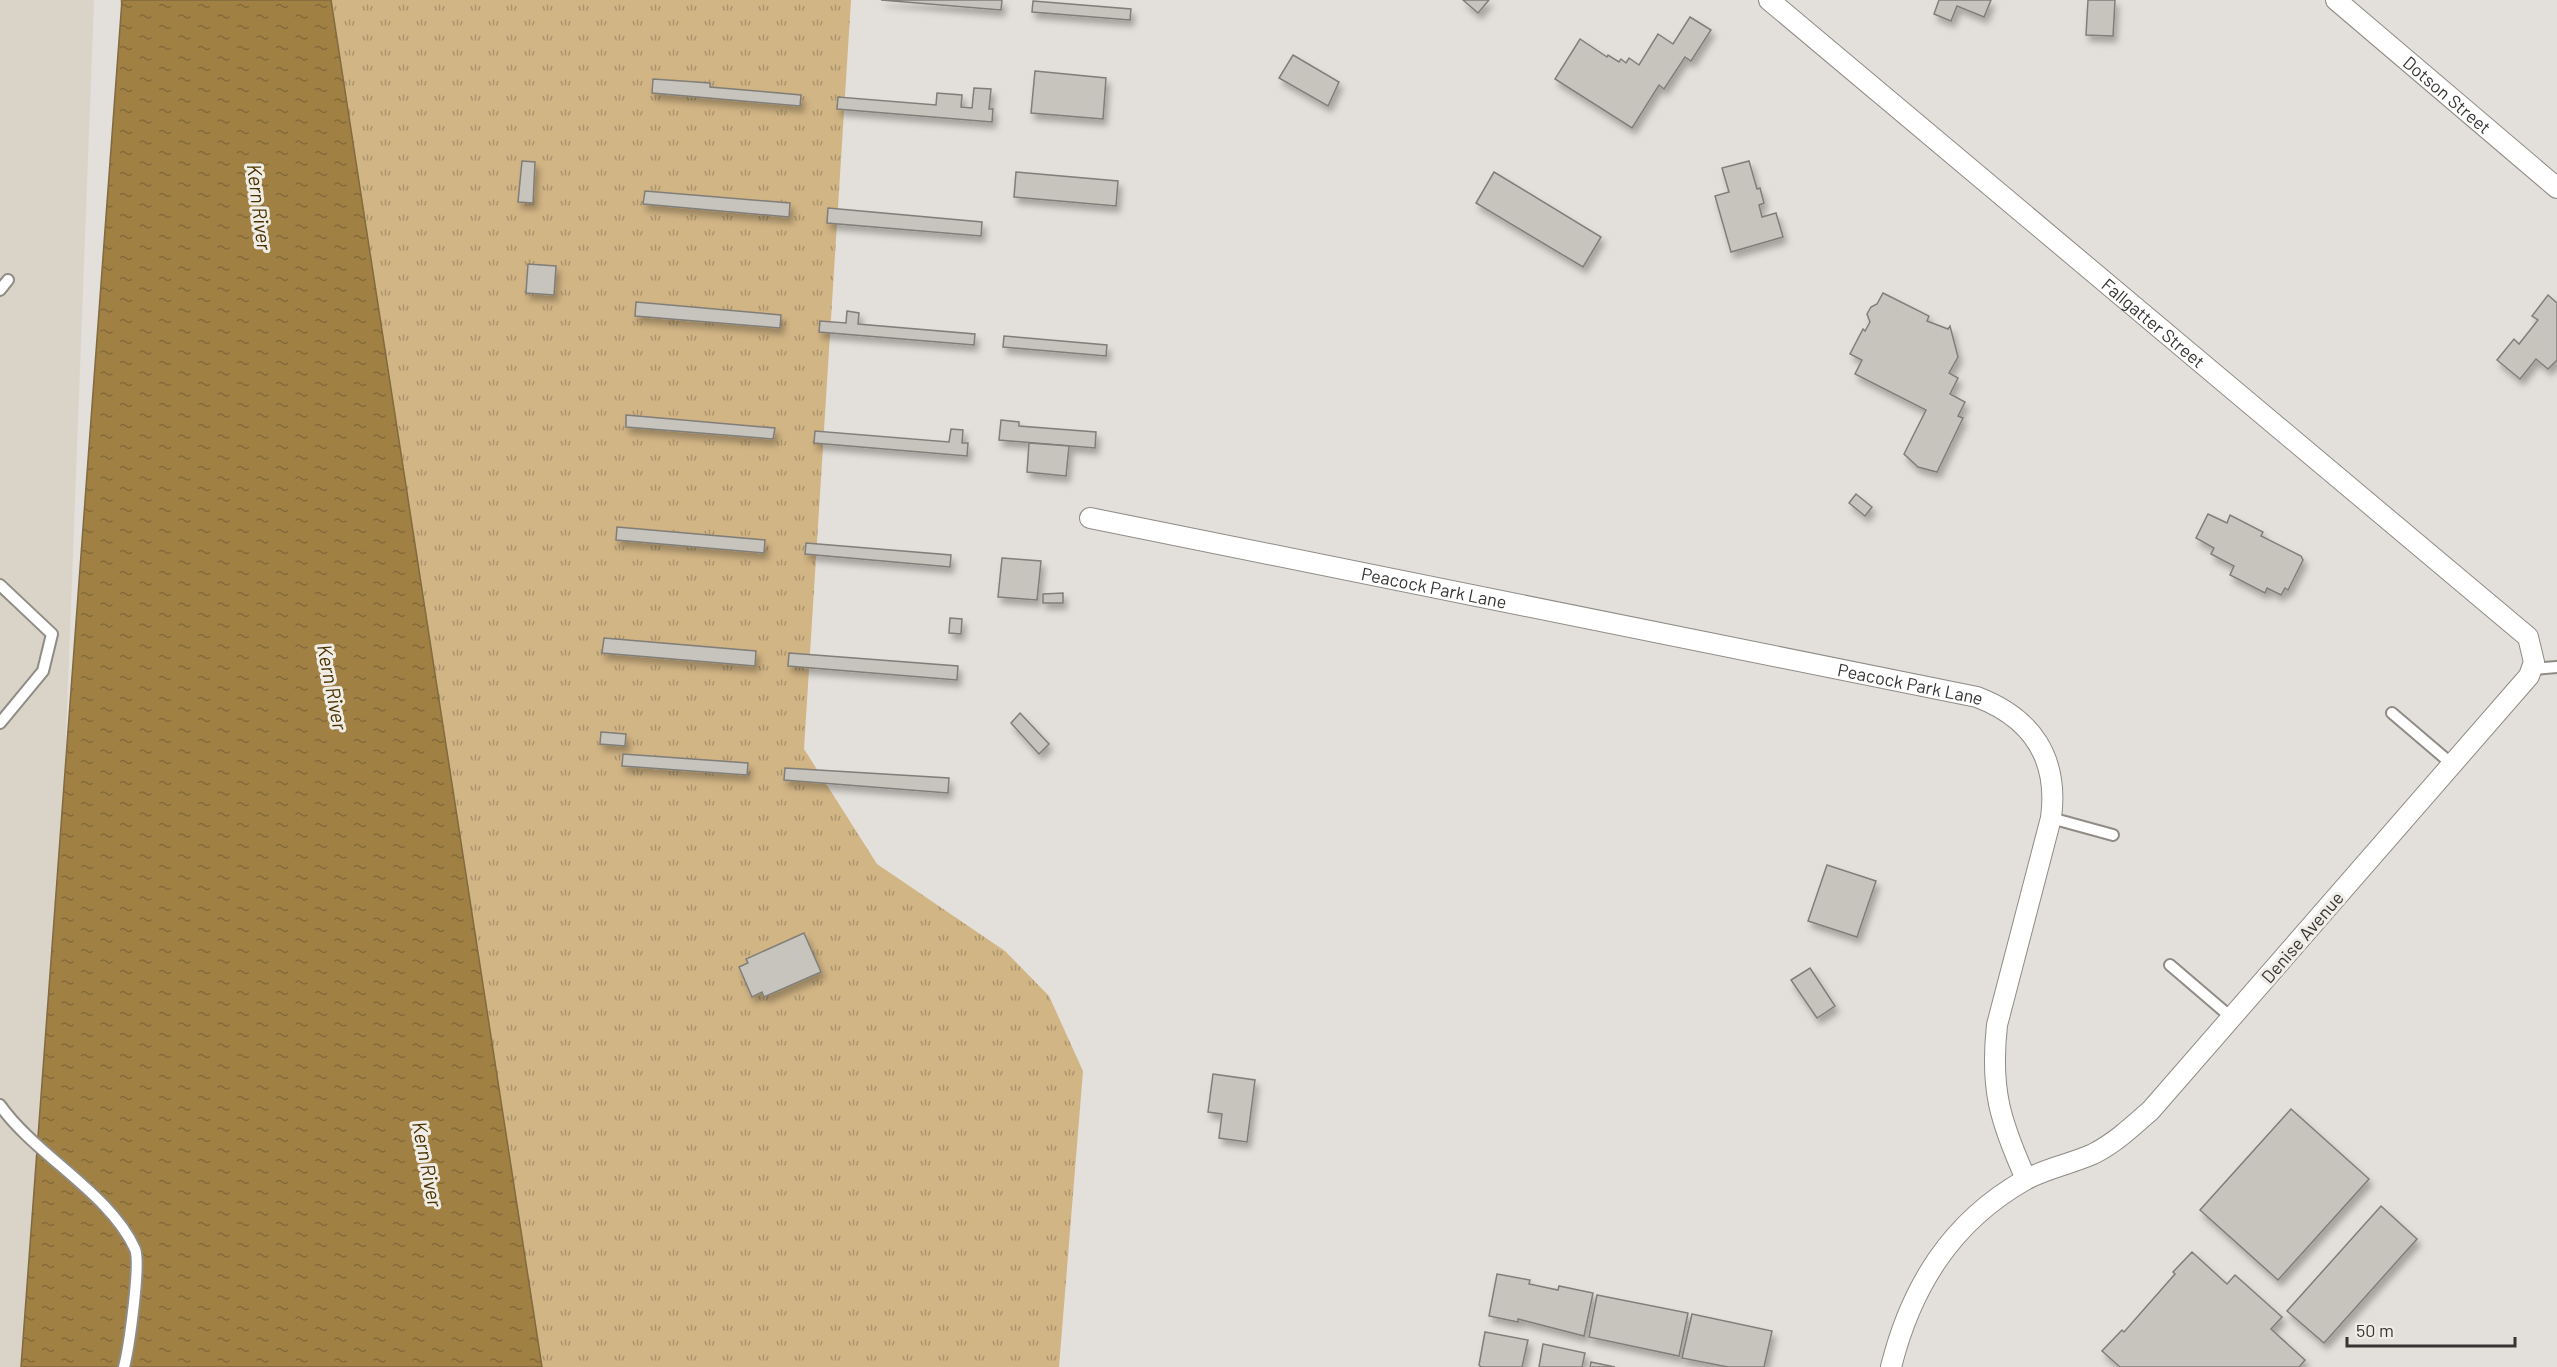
<svg xmlns="http://www.w3.org/2000/svg" width="2557" height="1367" font-family="Barlow,sans-serif">
<defs>
<pattern id="grass-tufts" width="24" height="20" patternUnits="userSpaceOnUse" patternTransform="scale(1.5)"><rect width="24" height="20" fill="#d2b585"/><path d="M3 7l-1-3M5 7V3M7 7l1-3M15 17l-1-3M17 17v-4M19 17l1-3" fill="none" stroke="#ab946d"/></pattern>
<pattern id="water-ripples" width="26" height="14" patternUnits="userSpaceOnUse" patternTransform="scale(1.5)"><rect width="26" height="14" fill="#a18044"/><path d="M2 4q2-2 4 0t4 0M15 11q2-2 4 0t4 0" fill="none" stroke="#846a39"/></pattern>
<filter id="shadow"><feDropShadow dx="3.5" dy="6" stdDeviation="3" flood-color="#0004"/></filter>
</defs>
<rect width="100%" height="100%" fill="#e3dfda"/>
<!-- built -->
<path fill="#dad3c7" d="M0,0H94L42,1367H0Z"/>
<!-- grass -->
<path fill="url(#grass-tufts)" d="M120,0H851L804,749L877,864L1005,951L1049,996L1083,1071L1059,1367H172L198,436Z"/>
<!-- water -->
<path fill="url(#water-ripples)" stroke="#816a3f" stroke-width="1.5" d="M122,0H331L542,1367H21Z"/>
<!-- building -->
<g fill="#c7c4be" stroke="#817e79" stroke-width="1.5" filter="url(#shadow)">
<path d="M881,0H1002L1001,10Z"/>
<path d="M1463,0H1489L1478,13Z"/>
<path d="M1939,0H1991L1984,17L1957,6L1951,21L1934,14Z"/>
<path d="M2088,0H2115L2113,36L2086,35Z"/>
<path d="M1033,1L1131,9L1130,20L1032,12Z"/>
<path d="M1690,17L1711,30L1691,61L1685,57L1664,89L1659,85L1632,128L1555,79L1580,39L1607,57L1608,55L1619,62L1621,59L1626,63L1629,58L1639,65L1658,34L1673,44Z"/>
<path d="M1293,55L1339,82L1328,106L1279,78Z"/>
<path d="M1035,71L1106,78L1103,119L1031,113Z"/>
<path d="M653,79L710,83V87L801,95L800,106L652,93Z"/>
<path d="M974,88L991,89L989,109H993L992,122L837,109L838,97L936,105L937,93L962,95L961,107L972,108Z"/>
<path d="M522,161L535,162L533,203L518,202Z"/>
<path d="M1749,161L1757,189L1760,188L1764,203L1759,205L1762,217L1776,213L1783,237L1731,252L1715,196L1729,192L1722,168Z"/>
<path d="M1016,172L1118,181L1116,206L1014,197Z"/>
<path d="M1494,172L1601,237L1583,267L1476,203Z"/>
<path d="M645,191L790,203L789,217L643,204Z"/>
<path d="M828,208L982,222L981,236L827,223Z"/>
<path d="M528,264L556,266L554,295L526,293Z"/>
<path d="M1883,293L1929,316L1927,321L1948,329L1950,326L1958,357L1949,373L1958,378L1950,394L1965,402L1958,416L1963,418L1937,472L1918,467L1904,454L1926,410L1855,374L1862,360L1850,354L1863,329L1865,331L1870,322L1867,314L1871,307L1877,304Z"/>
<path d="M2548,295L2557,303V360L2548,369L2536,359L2520,379L2497,360L2514,339L2519,344L2538,320L2532,316Z"/>
<path d="M636,302L781,315L780,328L635,316Z"/>
<path d="M847,311L859,313L858,324L975,334L974,345L819,332L820,321L846,323Z"/>
<path d="M1004,336L1107,345L1106,356L1003,347Z"/>
<path d="M626,415L775,428L773,439L626,427Z"/>
<path d="M1001,420L1019,422V426L1096,432L1095,448L999,440Z"/>
<path d="M951,429L963,430L962,443H968L967,456L814,443L815,431L949,442Z"/>
<path d="M1029,443L1069,446L1066,476L1027,472Z"/>
<path d="M1856,494L1872,507L1865,516L1849,503Z"/>
<path d="M2208,514L2227,523L2230,515L2263,532L2261,536L2301,556L2303,560L2288,590L2285,588L2281,595L2267,588L2265,593L2230,575L2234,566L2211,554L2214,548L2196,538Z"/>
<path d="M617,527L765,540L764,553L616,540Z"/>
<path d="M806,543L951,555L950,567L805,554Z"/>
<path d="M1002,558L1041,561L1037,600L998,597Z"/>
<path d="M1063,593V603H1043V594Z"/>
<path d="M950,618L962,619L961,634L949,633Z"/>
<path d="M604,638L756,651L755,666L602,653Z"/>
<path d="M789,653L958,666L957,680L788,666Z"/>
<path d="M1020,713L1049,744L1039,754L1011,723Z"/>
<path d="M601,732L626,734L625,746L600,744Z"/>
<path d="M623,754L748,763L747,775L622,766Z"/>
<path d="M785,768L949,778L948,793L784,780Z"/>
<path d="M1827,865L1876,881L1857,937L1808,921Z"/>
<path d="M804,933L821,972L764,997L762,992L752,997L739,967L748,963L746,959Z"/>
<path d="M1810,968L1835,1006L1817,1018L1791,980Z"/>
<path d="M1213,1074L1255,1080L1247,1142L1219,1138L1222,1114L1208,1112Z"/>
<path d="M2291,1109L2369,1179L2278,1280L2200,1210Z"/>
<path d="M2381,1206L2417,1239L2324,1343L2287,1311Z"/>
<path d="M2192,1252L2227,1284L2235,1275L2282,1317L2271,1329L2305,1360L2299,1367H2120L2102,1351L2122,1330L2124,1332L2175,1274L2173,1272Z"/>
<path d="M1497,1274L1530,1280L1529,1284L1558,1290L1559,1286L1593,1293L1584,1336L1518,1319V1322L1489,1316Z"/>
<path d="M1597,1295L1688,1313L1679,1356L1589,1337Z"/>
<path d="M1692,1314L1772,1331L1764,1367H1728L1682,1358Z"/>
<path d="M1485,1332L1528,1340L1522,1367H1481L1479,1365Z"/>
<path d="M1543,1344L1585,1353L1582,1367H1539Z"/>
<path d="M1591,1362L1615,1367H1590Z"/>
</g>
<g fill="none" stroke-linecap="round" stroke-linejoin="round">
<defs>
<g id="service">
<path d="M0,290L8,280"/>
<path d="M0,585L52,634L43,671L0,723"/>
<path d="M2532,669L2557,667"/>
<path d="M2392,713L2453,765"/>
<path d="M2051,818L2113,835"/>
<path d="M2170,965L2232,1018"/>
<path d="M0,1105C35,1155 110,1193 135,1249C141,1263 129,1348 124,1367"/>
</g>
<g id="minor">
<path id="s1" d="M1769,0L2528,637L2534,662L2529,676L2151,1110C2133,1126 2115,1143 2093,1154C2071,1164 2046,1168 2025,1180C1951,1222 1911,1287 1891,1367"/>
<path id="s2" d="M2336,0L2557,188"/>
<path id="s3" d="M1090,518L1977,697C2032,718 2059,758 2051,818L1997,1025C1990,1089 2000,1121 2026,1179"/>
</g>
</defs>
<!-- service casing -->
<use href="#service" stroke="#8f8c86" stroke-width="14"/>
<!-- minor casing -->
<use href="#minor" stroke="#8f8c86" stroke-width="22"/>
<!-- service -->
<use href="#service" stroke="#fff" stroke-width="10"/>
<!-- minor -->
<use href="#minor" stroke="#fff" stroke-width="20"/>
</g>
<g text-anchor="middle" dominant-baseline="central" stroke-width="6" stroke-linejoin="round" paint-order="stroke">
<!-- street labels -->
<g font-size="18" fill="#363533" stroke="#f0ede7">
<text stroke="none"><textPath href="#s2" startOffset="146">Dotson Street</textPath></text>
<text stroke="none"><textPath href="#s1" startOffset="502">Fallgatter Street</textPath></text>
<text stroke="none"><textPath href="#s3" startOffset="351">Peacock Park Lane</textPath></text>
<text stroke="none"><textPath href="#s3" startOffset="837">Peacock Park Lane</textPath></text>
<text transform="translate(2302 937) rotate(-49)">Denise Avenue</text>
</g>
<!-- water labels -->
<g font-size="20" font-style="italic" fill="#4a3200" stroke="#f0ede7">
<text transform="translate(260 207) rotate(83)">Kern River</text>
<text transform="translate(333 687) rotate(79)">Kern River</text>
<text transform="translate(428 1164) rotate(79)">Kern River</text>
</g>
</g>
<!-- scale -->
<path d="M2347 1337v9h168v-9" fill="none" stroke="#363533" stroke-width="3"/>
<text x="2356" y="1337" font-size="18" fill="#363533" stroke="#f0ede7" stroke-width="4.5" paint-order="stroke">50 m</text>
</svg>
